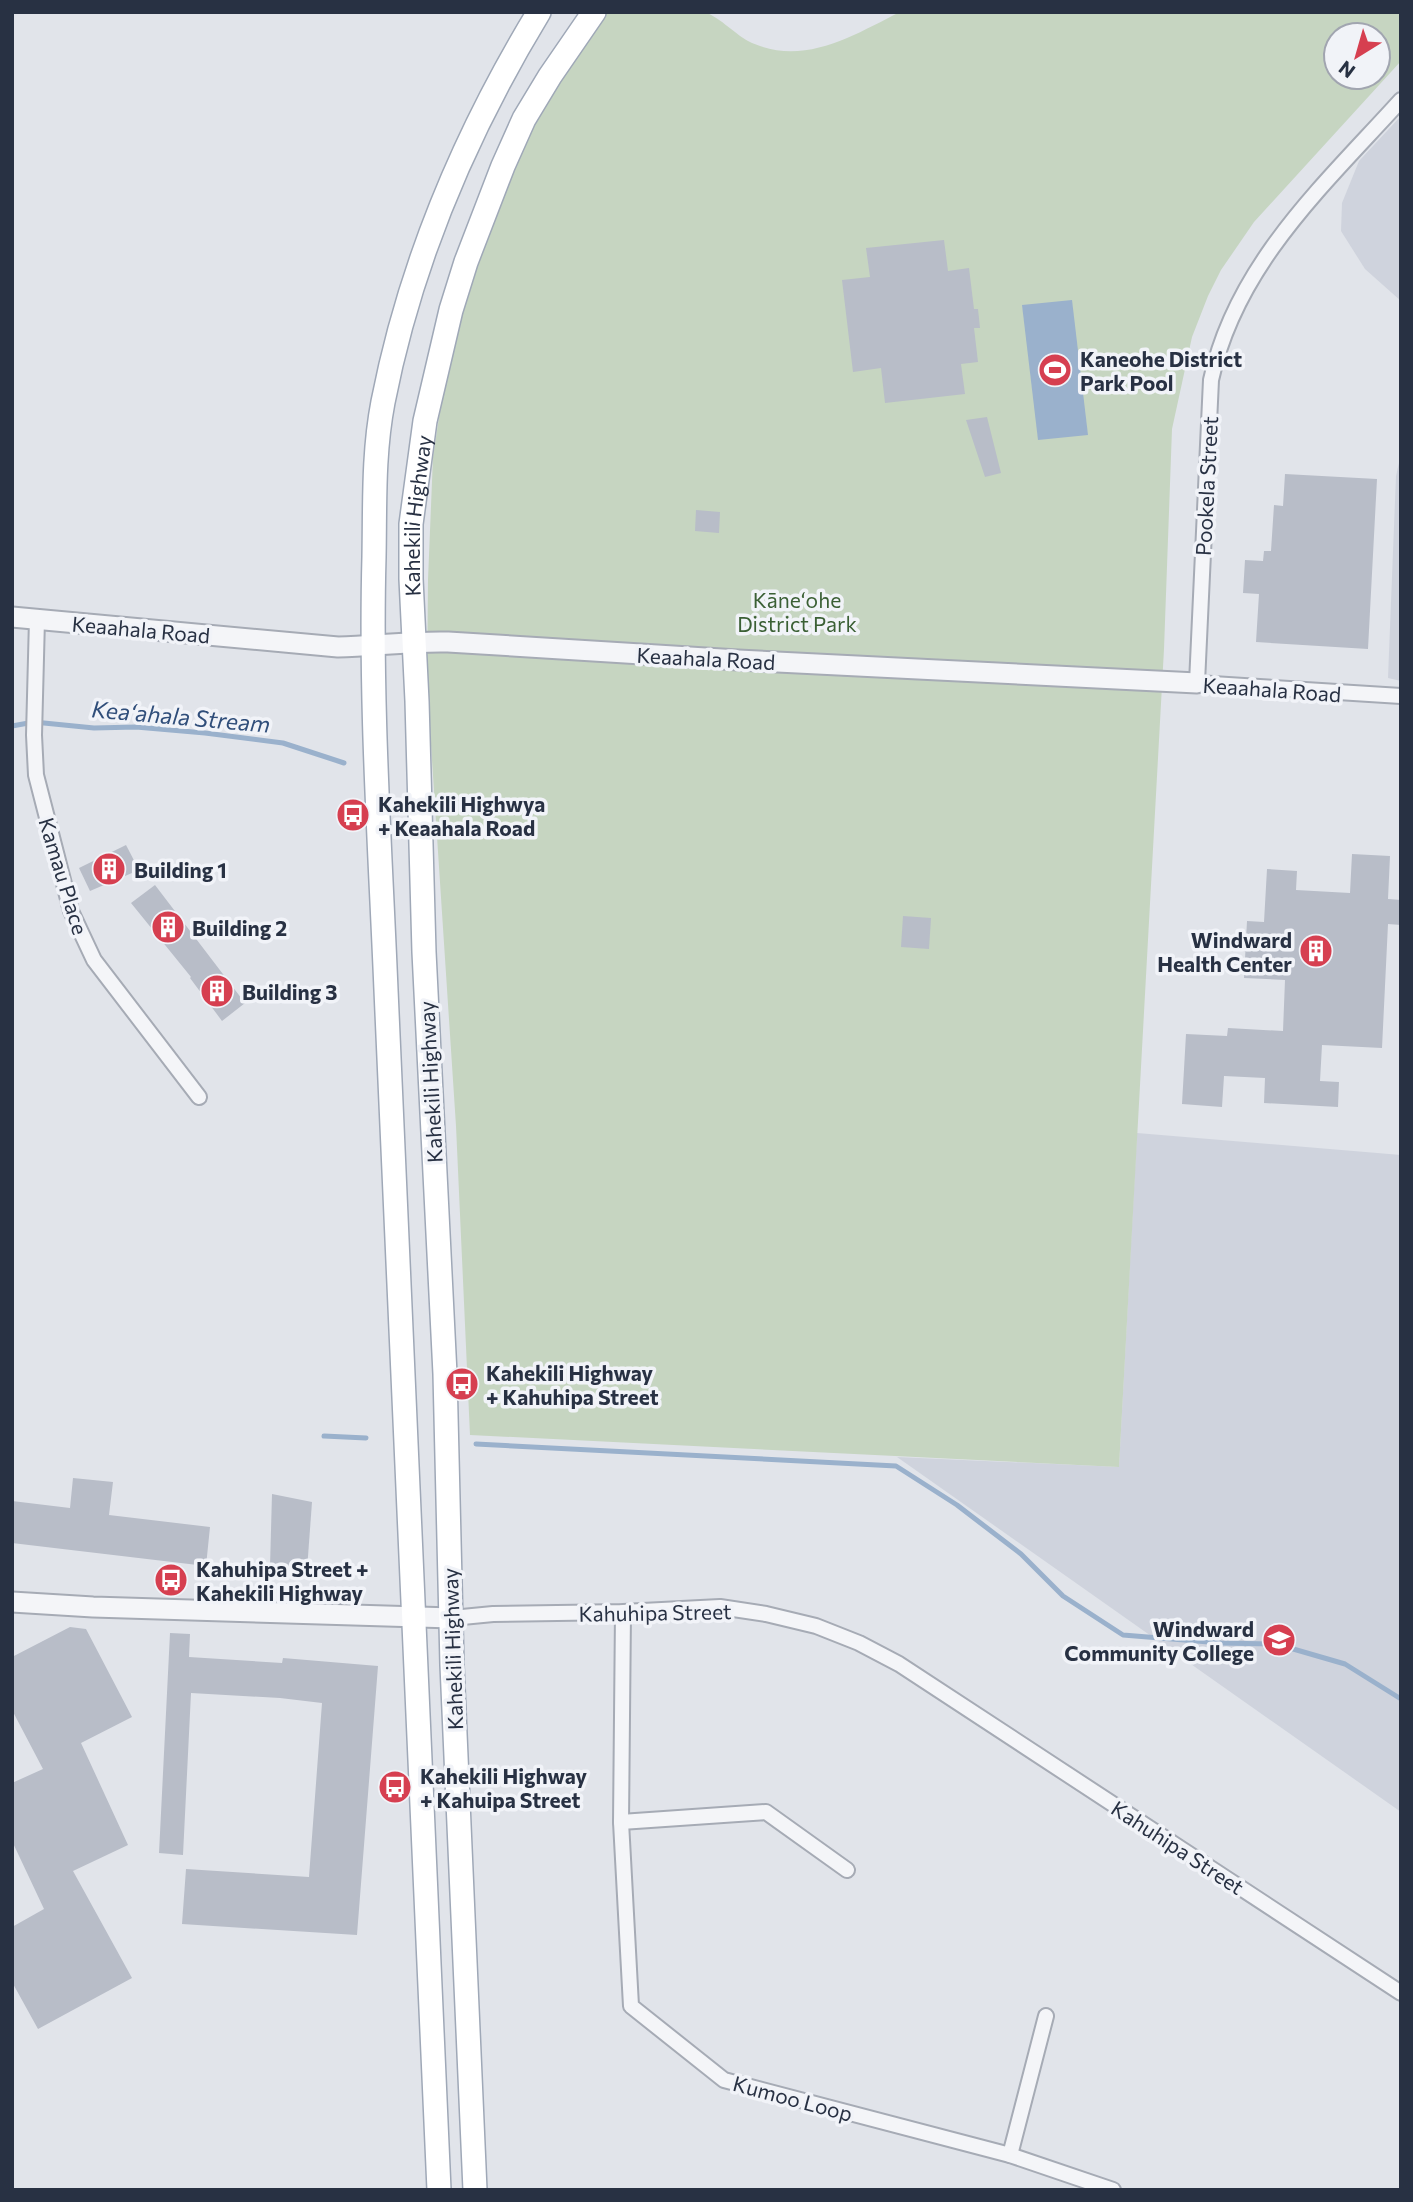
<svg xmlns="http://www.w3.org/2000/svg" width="1413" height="2202" font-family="Commissioner,sans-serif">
<rect width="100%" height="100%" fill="#e1e4ea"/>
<!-- built -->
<g fill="#cfd3dd">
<path d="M1401,116V301L1365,269L1341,231L1342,203L1359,161Z"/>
<path d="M1401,454V681L1388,678L1396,476Z"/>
<path d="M1137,1133L1401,1155V1812L897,1457L1119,1467Z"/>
</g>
<!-- green -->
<path fill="#c6d5c1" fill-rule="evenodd" d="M605,12C634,12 675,8 703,12C716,14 735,34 748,41C802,68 852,36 900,12H1401V61L1254,222L1221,270L1208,296L1192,337L1172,429L1164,649L1119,1467L470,1435L456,1126L427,684L428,580L433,457L453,325L478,243L538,110ZM1336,35H1378V77H1336Z"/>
<!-- water -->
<path fill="#9ab1cc" d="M1072,300L1088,435L1038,440L1022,305Z"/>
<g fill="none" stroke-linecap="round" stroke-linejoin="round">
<!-- stream -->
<g stroke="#9ab1cc" stroke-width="5">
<path d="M12,726L34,722L94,728L136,727L205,733L283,743L344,763"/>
<path d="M324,1436L366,1438"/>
<path d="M476,1444L896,1466L957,1505L1021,1554L1063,1596L1123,1635L1221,1643L1276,1644L1345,1664L1401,1699"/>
</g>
</g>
<!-- building -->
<g fill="#b8bdc8">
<path d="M944,240L948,271L969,268L974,309H978L980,328H974L978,362L961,364L965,394L885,403L881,368L853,372L842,280L870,277L866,248Z"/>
<path d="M987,417L1001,473L985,477L966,420Z"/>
<path d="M1285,474L1377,479L1368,649L1256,642L1259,594L1243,593L1245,560L1263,561L1264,551H1271L1274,505L1283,506Z"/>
<path d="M696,510L720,512L719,533L695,531Z"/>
<path d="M126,845L139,870L90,891L79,868Z"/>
<path d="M1352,854L1390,856L1388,899L1401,900V925L1388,924L1382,1048L1322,1045L1320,1081L1339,1082L1338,1107L1264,1103L1265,1078L1224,1076L1222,1107L1182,1104L1186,1034L1227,1036L1228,1028L1283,1031L1285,980L1244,978L1247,921L1264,922L1267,869L1297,871L1296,890L1350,893Z"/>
<path d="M155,885L245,1003L222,1021L190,978L191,977L131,903Z"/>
<path d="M903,916L931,918L929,949L901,947Z"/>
<path d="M73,1478L113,1482L109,1515L210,1527L206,1566L12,1543V1501L70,1508Z"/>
<path d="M272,1494L312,1502L307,1570L270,1567Z"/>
<path d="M70,1627L86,1629L132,1717L81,1743L128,1845L73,1871L132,1978L38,2029L12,1982V1927L44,1909L12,1841V1783L43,1769L12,1710V1657Z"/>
<path d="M170,1633L190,1634L189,1657L282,1663L283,1658L378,1666L357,1935L182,1924L186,1869L309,1877L322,1703L280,1698L191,1693L183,1855L159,1853Z"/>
</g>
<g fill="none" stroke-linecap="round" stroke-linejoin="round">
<defs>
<g id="minor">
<path d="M1401,100C1325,184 1236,264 1211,380L1197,683L1401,696"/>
<path d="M37,619L34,735L36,775L71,911L94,960L199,1097"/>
<path d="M623,1612L621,1822L631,2006L724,2080L1010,2155L1113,2190"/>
<path d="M452,1618L493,1614L623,1612L720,1607L766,1614L816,1626L859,1643L899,1664L1401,1993"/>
<path d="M621,1822L766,1812L847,1870"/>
<path d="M1010,2155L1046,2016"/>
</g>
<g id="tertiary">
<path d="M12,617L338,647C375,646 411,641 448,642L738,660L1197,683"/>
<path d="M12,1602L93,1607L452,1618"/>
</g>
<g id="primary">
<path d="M439,2190C419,1790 401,1390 386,990C380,846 370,702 374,557C375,505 373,454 383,402C410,264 466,132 539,12"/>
<path id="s1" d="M475,2190L452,1665L445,1374L424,952L417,701L411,579V524L425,421L451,310L466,262L503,166L524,119L550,76L594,12"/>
</g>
</defs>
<!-- minor casing -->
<use href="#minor" stroke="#a6abb5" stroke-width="18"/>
<!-- tertiary casing -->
<use href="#tertiary" stroke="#a6abb5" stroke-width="23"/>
<!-- primary casing -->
<use href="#primary" stroke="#9fa8b7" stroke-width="26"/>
<!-- minor -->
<use href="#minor" stroke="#f4f5f8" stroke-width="14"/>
<!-- tertiary -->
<use href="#tertiary" stroke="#f4f5f8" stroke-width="19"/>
<!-- primary -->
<use href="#primary" stroke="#fff" stroke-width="23"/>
</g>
<!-- icons -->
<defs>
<symbol id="stadium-disc" viewBox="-11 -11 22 22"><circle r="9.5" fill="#d63f50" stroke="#f1f3f8"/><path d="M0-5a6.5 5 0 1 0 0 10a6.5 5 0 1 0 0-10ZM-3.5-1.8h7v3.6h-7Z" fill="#fff"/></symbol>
<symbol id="bus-disc" viewBox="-11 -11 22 22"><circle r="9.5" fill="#d63f50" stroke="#f1f3f8"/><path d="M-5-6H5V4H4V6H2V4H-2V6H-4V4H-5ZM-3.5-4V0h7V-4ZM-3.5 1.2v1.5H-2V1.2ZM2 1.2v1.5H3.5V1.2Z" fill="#fff"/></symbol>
<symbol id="building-disc" viewBox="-11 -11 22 22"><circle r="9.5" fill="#d63f50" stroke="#f1f3f8"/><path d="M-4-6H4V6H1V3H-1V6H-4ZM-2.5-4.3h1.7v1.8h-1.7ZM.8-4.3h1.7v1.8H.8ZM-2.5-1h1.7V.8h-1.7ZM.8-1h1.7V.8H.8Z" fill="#fff"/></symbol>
<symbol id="university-disc" viewBox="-11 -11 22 22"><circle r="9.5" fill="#d63f50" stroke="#f1f3f8"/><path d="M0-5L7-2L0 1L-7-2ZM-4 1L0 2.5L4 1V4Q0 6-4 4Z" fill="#fff"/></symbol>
</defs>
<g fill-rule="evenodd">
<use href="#stadium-disc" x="1036" y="351" width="38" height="38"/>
<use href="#bus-disc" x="334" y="796" width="38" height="38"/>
<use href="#building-disc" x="90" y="850" width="38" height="38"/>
<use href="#building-disc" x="149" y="908" width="38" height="38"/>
<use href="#building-disc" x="1297" y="932" width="38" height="38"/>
<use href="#building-disc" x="198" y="972" width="38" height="38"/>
<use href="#bus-disc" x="443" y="1365" width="38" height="38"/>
<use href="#bus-disc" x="152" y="1561" width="38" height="38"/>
<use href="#university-disc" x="1260" y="1621" width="38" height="38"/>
<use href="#bus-disc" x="376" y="1768" width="38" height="38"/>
</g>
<g text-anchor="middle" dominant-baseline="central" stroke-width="7" stroke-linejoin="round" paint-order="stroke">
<!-- poi labels -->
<g font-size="21" font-weight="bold" fill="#283143" stroke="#f1f3f8" text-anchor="start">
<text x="1080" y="358">Kaneohe District<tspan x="1080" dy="24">Park Pool</tspan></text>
<text x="378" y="803">Kahekili Highwya<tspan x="378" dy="24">+ Keaahala Road</tspan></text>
<text x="134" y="869">Building 1</text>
<text x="192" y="927">Building 2</text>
<text x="1292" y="939" text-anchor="end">Windward<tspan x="1292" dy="24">Health Center</tspan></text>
<text x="242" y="991">Building 3</text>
<text x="486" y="1372">Kahekili Highway<tspan x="486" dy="24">+ Kahuhipa Street</tspan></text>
<text x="196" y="1568">Kahuhipa Street +<tspan x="196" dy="24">Kahekili Highway</tspan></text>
<text x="1254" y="1628" text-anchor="end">Windward<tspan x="1254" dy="24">Community College</tspan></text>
<text x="420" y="1775">Kahekili Highway<tspan x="420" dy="24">+ Kahuipa Street</tspan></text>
</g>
<!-- street labels -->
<g font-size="21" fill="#283143" stroke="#f1f3f8">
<text transform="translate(1206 486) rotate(-87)">Pookela Street</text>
<text stroke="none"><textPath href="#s1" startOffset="1676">Kahekili Highway</textPath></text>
<text transform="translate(141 629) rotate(5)">Keaahala Road</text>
<text transform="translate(706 658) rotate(3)">Keaahala Road</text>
<text transform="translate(1272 689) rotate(4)">Keaahala Road</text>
<text transform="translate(64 876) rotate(73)">Kamau Place</text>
<text transform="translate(430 1082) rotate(-93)">Kahekili Highway</text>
<text transform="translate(655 1612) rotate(-1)">Kahuhipa Street</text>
<text transform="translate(452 1649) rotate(-92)">Kahekili Highway</text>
<text transform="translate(1178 1847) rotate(33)">Kahuhipa Street</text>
<text transform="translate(793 2098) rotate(15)">Kumoo Loop</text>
</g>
<!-- park labels -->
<g font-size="21" fill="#3b6035" stroke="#f1f3f8">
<text x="797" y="599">Kāneʻohe<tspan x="797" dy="24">District Park</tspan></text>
</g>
<!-- water labels -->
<g font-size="23" font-style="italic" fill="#304e7a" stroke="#f1f3f8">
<text transform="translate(181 716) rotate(5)">Keaʻahala Stream</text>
</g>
</g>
<!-- border -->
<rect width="1413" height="2202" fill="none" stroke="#283143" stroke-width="28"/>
<!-- north arrow -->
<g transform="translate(1357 56) rotate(217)"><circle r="33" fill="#f1f3f8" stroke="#a1a5b0" stroke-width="2"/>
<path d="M0-5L12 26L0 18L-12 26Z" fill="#d63f50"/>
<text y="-10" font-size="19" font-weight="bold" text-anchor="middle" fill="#283143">N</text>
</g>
</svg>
